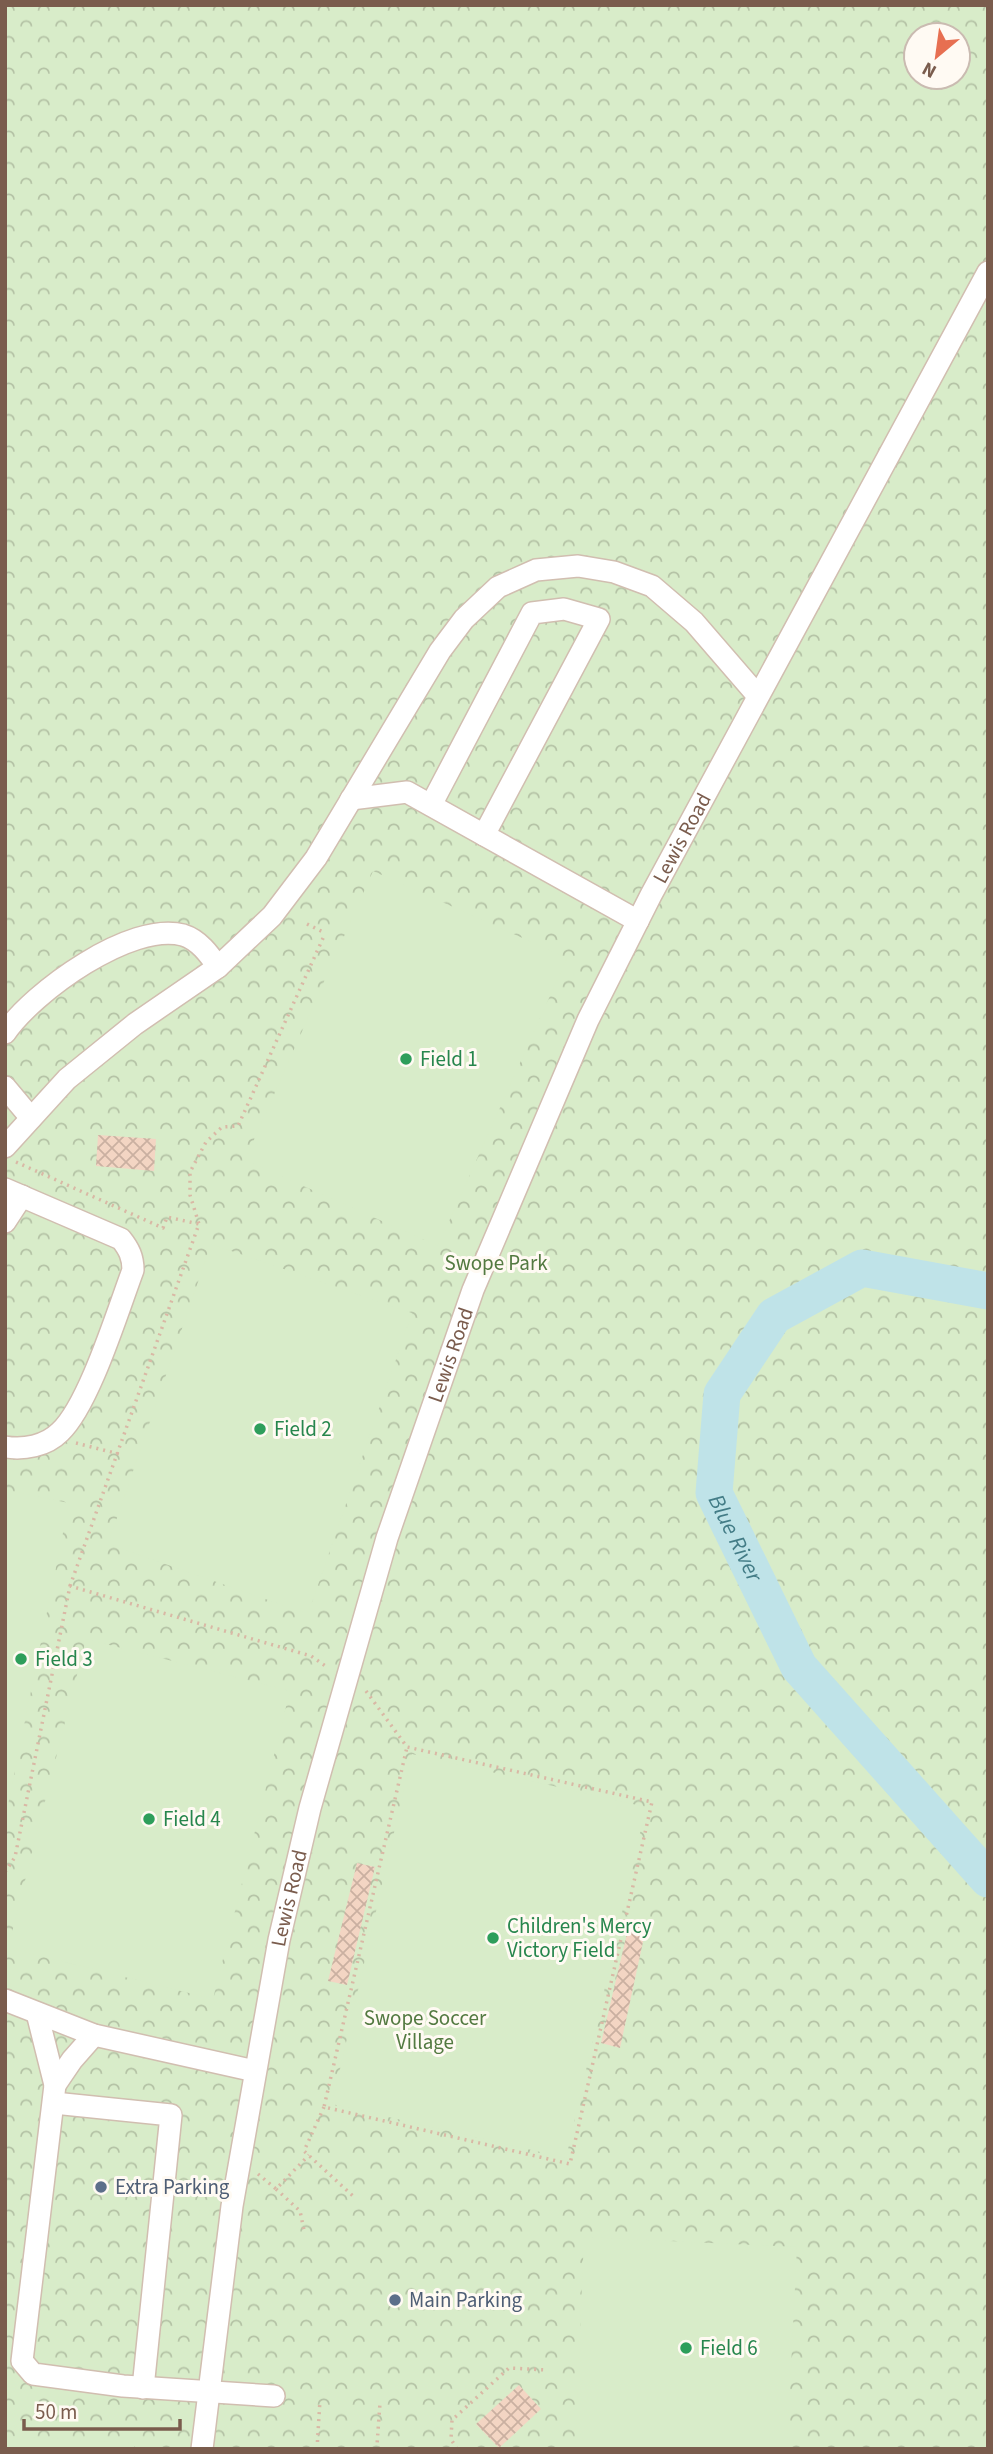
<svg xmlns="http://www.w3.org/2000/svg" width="993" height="2454" font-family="'Source Sans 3',sans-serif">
<defs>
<pattern id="forest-crowns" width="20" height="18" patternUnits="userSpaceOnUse" patternTransform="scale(1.75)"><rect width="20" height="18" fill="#d8ecc9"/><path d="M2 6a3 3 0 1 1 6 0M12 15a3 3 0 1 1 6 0" fill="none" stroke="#b4c2a5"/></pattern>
<pattern id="building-cross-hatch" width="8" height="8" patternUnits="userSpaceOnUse" patternTransform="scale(1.75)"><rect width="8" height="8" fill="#f3d5c3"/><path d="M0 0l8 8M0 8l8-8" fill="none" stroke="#cab0a1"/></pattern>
</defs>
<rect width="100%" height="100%" fill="#fdf6ec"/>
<!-- forest -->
<path fill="url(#forest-crowns)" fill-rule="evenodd" d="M5,5H988V2449H5ZM916,35H958V77H916Z"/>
<!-- garden -->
<g fill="#d8ecc9">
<path d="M373,871L567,958L438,1246L245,1160Z"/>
<path d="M211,1244L412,1313L308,1614L108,1544Z"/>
<path d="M5,1490L69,1503L6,1815H5Z"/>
<path d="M86,1639L290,1691L213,1999L8,1948Z"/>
<path d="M412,1754L646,1807L566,2158L332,2104Z"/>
<path d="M584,2237L797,2247L787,2449H575Z"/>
<path d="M5,2436L134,2443V2449H5Z"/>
</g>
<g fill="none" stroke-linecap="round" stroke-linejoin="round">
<!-- river -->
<path stroke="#bfe3e8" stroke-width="37" id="s1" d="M988,1291L862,1268L774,1316L722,1394L714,1493L799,1667L988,1879"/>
</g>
<!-- building -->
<g fill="url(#building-cross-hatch)">
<path d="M98,1135L156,1139L154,1171L96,1166Z"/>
<path d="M357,1863L375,1867L347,1985L328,1981Z"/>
<path d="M629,1925L646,1928L620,2048L601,2043Z"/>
<path d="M519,2385L541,2409L499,2448L476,2424Z"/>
</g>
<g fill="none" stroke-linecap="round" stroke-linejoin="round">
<defs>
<g id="minor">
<path d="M351,799L407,792L638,921"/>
<path d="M431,805L532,613L564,609L599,619L484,835"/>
<path d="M5,1033C33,992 131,921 183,935C199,940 209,954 218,967"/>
<path d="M5,1087L31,1118"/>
<path d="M5,1147L67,1079L135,1024L218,967L272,916L316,858L440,651L464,619L498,587L536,570L578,566L614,572L652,586L694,622L757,695"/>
<path d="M5,1189L121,1239C129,1249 133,1257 133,1270C118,1310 89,1405 60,1432C46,1446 24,1450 5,1447"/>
<path d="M5,1222L22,1196"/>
<path d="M5,2000L94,2035L255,2071"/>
<path d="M37,2013L55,2085L22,2361L33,2374L123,2386L274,2396"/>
<path d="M55,2085L72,2060L94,2035"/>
<path d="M54,2103L171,2115L143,2388"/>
<path id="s2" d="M202,2449L232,2206L279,1940L310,1808L387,1538L473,1290L588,1020L651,895L988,272"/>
</g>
</defs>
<!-- minor casing -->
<use href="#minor" stroke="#d1beb0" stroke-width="24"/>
<!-- path -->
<g stroke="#d9b8a5" stroke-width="3.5" stroke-dasharray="2 5" stroke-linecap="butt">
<path d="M307,924L325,933"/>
<path d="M16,1162L163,1228L167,1217L199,1224"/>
<path d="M76,1443L119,1454"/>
<path d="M70,1586L199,1224L190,1195V1172L206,1142L222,1127L238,1126L324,936"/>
<path d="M366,1691L407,1747L652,1802L570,2164L324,2107L407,1747"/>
<path d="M5,1872L15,1857L70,1586L311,1656L327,1667"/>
<path d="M324,2107L304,2151L353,2196"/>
<path d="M258,2174L276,2189L309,2155"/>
<path d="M276,2189L300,2211L304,2230"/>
<path d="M317,2449L320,2400"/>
<path d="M379,2449L377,2445L380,2403"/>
<path d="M457,2449L451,2439L452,2420L509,2368L546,2370"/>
</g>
<!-- minor -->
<use href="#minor" stroke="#fff" stroke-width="21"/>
</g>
<!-- markers -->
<g fill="#2e9e5b" stroke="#fffaf3" stroke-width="2.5">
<circle cx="406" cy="1059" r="7"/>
<circle cx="260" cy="1429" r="7"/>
<circle cx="21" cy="1659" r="7"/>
<circle cx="149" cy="1819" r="7"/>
<circle cx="493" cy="1938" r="7"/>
<circle cx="686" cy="2348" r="7"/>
</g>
<g fill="#5c6f8a" stroke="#fffaf3" stroke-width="2.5">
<circle cx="101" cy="2187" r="7"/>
<circle cx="395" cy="2300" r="7"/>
</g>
<g text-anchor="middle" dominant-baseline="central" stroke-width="6" stroke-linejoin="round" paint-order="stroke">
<!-- street labels -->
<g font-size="21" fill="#7a5c4d" stroke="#fffaf3">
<text stroke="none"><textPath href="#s2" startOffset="1692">Lewis Road</textPath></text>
<text stroke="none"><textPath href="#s2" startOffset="1125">Lewis Road</textPath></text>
<text stroke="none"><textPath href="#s2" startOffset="558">Lewis Road</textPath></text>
</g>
<!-- leisure labels -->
<g font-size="21" fill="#27864d" stroke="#fffaf3" text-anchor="start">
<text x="420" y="1059">Field 1</text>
<text x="274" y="1429">Field 2</text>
<text x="35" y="1659">Field 3</text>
<text x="163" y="1819">Field 4</text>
<text x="507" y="1926">Children's Mercy<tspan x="507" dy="24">Victory Field</tspan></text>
<text x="700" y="2348">Field 6</text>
</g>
<!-- park labels -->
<g font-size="21" fill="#537a41" stroke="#fffaf3">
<text x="496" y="1263">Swope Park</text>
<text x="425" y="2018">Swope Soccer<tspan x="425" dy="24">Village</tspan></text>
</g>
<!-- service labels -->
<g font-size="21" fill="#4e5e75" stroke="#fffaf3" text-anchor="start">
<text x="115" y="2187">Extra Parking</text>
<text x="409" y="2300">Main Parking</text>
</g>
<!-- water labels -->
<g font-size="23" font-style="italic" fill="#437c86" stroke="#fffaf3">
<text stroke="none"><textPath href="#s1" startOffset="471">Blue River</textPath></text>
</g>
</g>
<!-- border -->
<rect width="993" height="2454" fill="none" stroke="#7a5c4d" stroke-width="14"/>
<!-- north arrow -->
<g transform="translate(937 56) rotate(209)"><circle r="33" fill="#fffaf3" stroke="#cabbb1" stroke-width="2"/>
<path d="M0-5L12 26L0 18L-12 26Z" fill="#e76f51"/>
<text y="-10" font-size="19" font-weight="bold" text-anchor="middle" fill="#7a5c4d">N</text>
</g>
<!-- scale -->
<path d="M24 2419v10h156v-10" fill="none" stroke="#7a5c4d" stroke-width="3.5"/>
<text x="35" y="2419" font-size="21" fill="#7a5c4d" stroke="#fffaf3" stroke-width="5" paint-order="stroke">50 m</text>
</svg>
